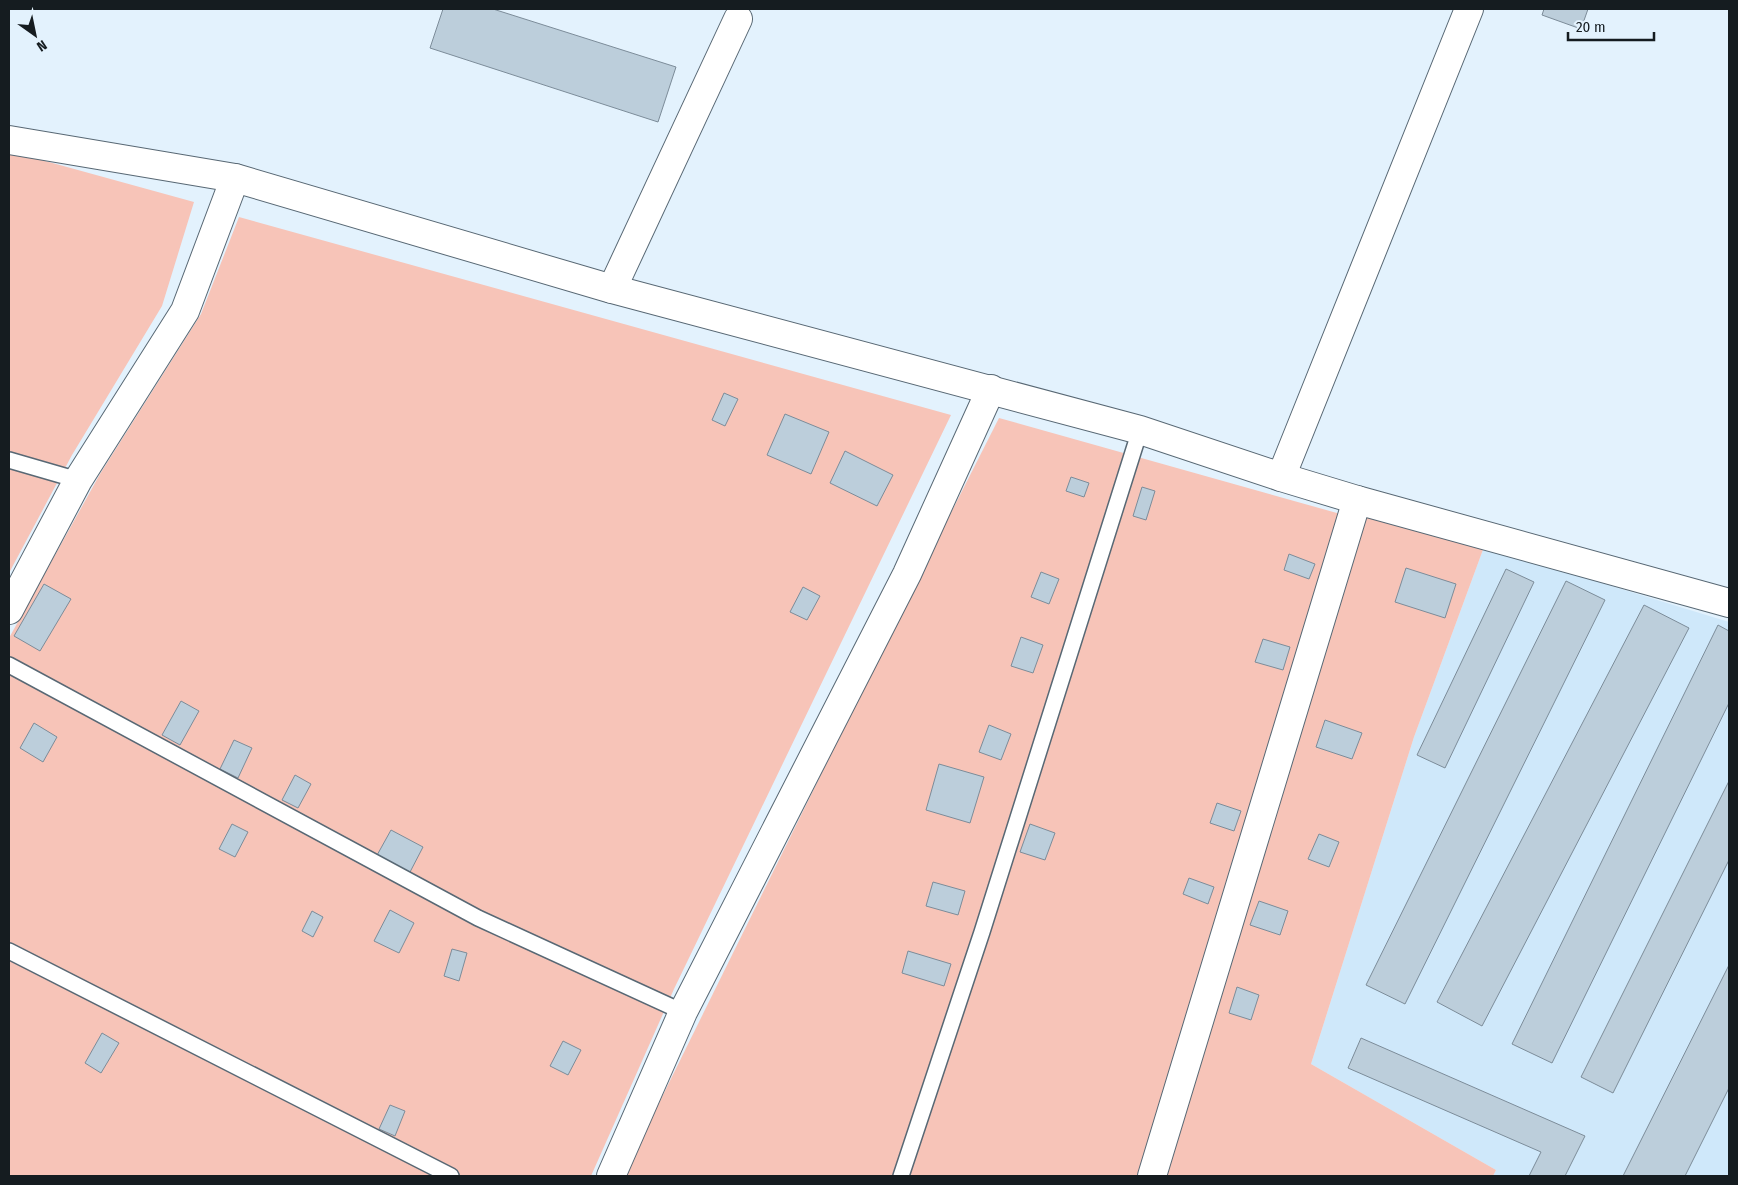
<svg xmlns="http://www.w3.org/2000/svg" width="1738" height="1185" font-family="'Fira Sans Condensed',sans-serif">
<rect width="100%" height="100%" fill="#e3f2fd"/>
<!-- built -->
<path fill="#cfe8fa" d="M1484,547L1729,622V1176H1493L1496,1170L1311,1064L1414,737Z"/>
<!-- green -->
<g fill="#f7c4b8">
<path d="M9,151L194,202L162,306L72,455L9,573Z"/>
<path d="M239,217L951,415L674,989L591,1176H9V638L100,474L201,314Z"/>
<path d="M999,418L1344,515L1137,1176H623L920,574Z"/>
<path d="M1363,515L1484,547L1414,737L1311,1064L1496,1170L1493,1176H1159Z"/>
</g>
<!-- building -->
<g fill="#bccedb" stroke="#7c8c99">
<path d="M443,9H493L676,67L658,122L430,48Z"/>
<path d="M1544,9H1588L1581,29L1542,15Z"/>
<path d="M724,393L738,399L725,426L712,420Z"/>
<path d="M785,414L829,432L811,474L767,455Z"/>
<path d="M845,451L893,475L877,506L830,483Z"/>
<path d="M1071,477L1089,483L1084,497L1066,491Z"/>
<path d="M1142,487L1155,491L1146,520L1133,516Z"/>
<path d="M1289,554L1315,564L1309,579L1284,570Z"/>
<path d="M1406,568L1456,584L1445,618L1395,602Z"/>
<path d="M1506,569L1534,582L1445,768L1417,755Z"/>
<path d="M1041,572L1059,579L1049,604L1031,597Z"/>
<path d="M1566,581L1605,600L1405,1004L1366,985Z"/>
<path d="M44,584L71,599L40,651L14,636Z"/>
<path d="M803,587L820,596L807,620L790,612Z"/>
<path d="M1644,605L1689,628L1482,1026L1437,1002Z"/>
<path d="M1718,625L1729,631V703L1552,1063L1512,1044Z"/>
<path d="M1021,637L1043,645L1033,673L1011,666Z"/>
<path d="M1263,639L1290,647L1283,670L1255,662Z"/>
<path d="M181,701L199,711L180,745L162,735Z"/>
<path d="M1325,720L1362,733L1352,759L1316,747Z"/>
<path d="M34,723L57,737L43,762L20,748Z"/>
<path d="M989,725L1011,734L1001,760L979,752Z"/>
<path d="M234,740L252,748L238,778L220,769Z"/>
<path d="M939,764L984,777L970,823L926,810Z"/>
<path d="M295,775L311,784L298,808L282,800Z"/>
<path d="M1729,781V860L1613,1093L1581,1077Z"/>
<path d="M1217,803L1241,811L1234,831L1210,823Z"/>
<path d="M232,824L248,832L235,857L219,849Z"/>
<path d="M1030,824L1055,833L1045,860L1020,852Z"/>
<path d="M391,830L423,847L409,874L376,857Z"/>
<path d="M1319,834L1339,842L1329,867L1308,859Z"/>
<path d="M1189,878L1214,887L1208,904L1183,894Z"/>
<path d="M933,882L965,891L958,915L926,906Z"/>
<path d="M1259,901L1288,911L1280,935L1250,925Z"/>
<path d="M390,910L414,923L399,953L374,941Z"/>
<path d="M312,911L323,917L313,937L302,931Z"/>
<path d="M452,949L467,953L459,981L444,976Z"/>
<path d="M908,951L951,964L944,986L902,973Z"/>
<path d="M1729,965V1088L1685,1176H1623Z"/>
<path d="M1237,987L1259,995L1251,1020L1229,1013Z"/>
<path d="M102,1033L119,1043L101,1073L85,1063Z"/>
<path d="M1361,1038L1585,1136L1565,1176H1529L1541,1152L1348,1068Z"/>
<path d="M563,1041L581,1050L568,1075L550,1066Z"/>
<path d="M390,1105L405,1111L395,1136L379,1129Z"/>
</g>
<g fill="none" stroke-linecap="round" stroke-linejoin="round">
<defs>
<g id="lane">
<path d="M9,460L78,480"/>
<path d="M9,665L478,918L683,1012"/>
<path d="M9,951L451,1176"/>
<path d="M901,1176L982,932L1140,430"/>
</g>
<g id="street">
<path d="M9,140L235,178L612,289L1140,430L1281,477L1357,500L1729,603"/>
<path d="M612,289L738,19"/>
<path d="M1281,477L1469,9"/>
<path d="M9,610L78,480L185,311L235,178"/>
<path d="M611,1176L683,1012L907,574L991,389"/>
<path d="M1152,1176L1357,500"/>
</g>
</defs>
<!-- lane casing -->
<use href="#lane" stroke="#586874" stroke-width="18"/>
<!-- street casing -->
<use href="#street" stroke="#586874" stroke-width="30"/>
<!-- lane -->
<use href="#lane" stroke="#fff" stroke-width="15"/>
<!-- street -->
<use href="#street" stroke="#fff" stroke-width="28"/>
</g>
<!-- border -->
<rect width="1738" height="1185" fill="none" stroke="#151c20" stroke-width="20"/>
<!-- north arrow -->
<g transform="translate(35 35) rotate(147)" stroke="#e3f2fd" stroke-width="4" paint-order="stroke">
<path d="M0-4L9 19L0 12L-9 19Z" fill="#151c20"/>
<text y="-8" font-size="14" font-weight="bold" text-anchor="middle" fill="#151c20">N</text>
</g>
<!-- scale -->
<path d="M1568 32v8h86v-8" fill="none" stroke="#151c20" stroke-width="2.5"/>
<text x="1576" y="32" font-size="15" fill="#151c20" stroke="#e3f2fd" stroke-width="4" paint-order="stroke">20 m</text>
</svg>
